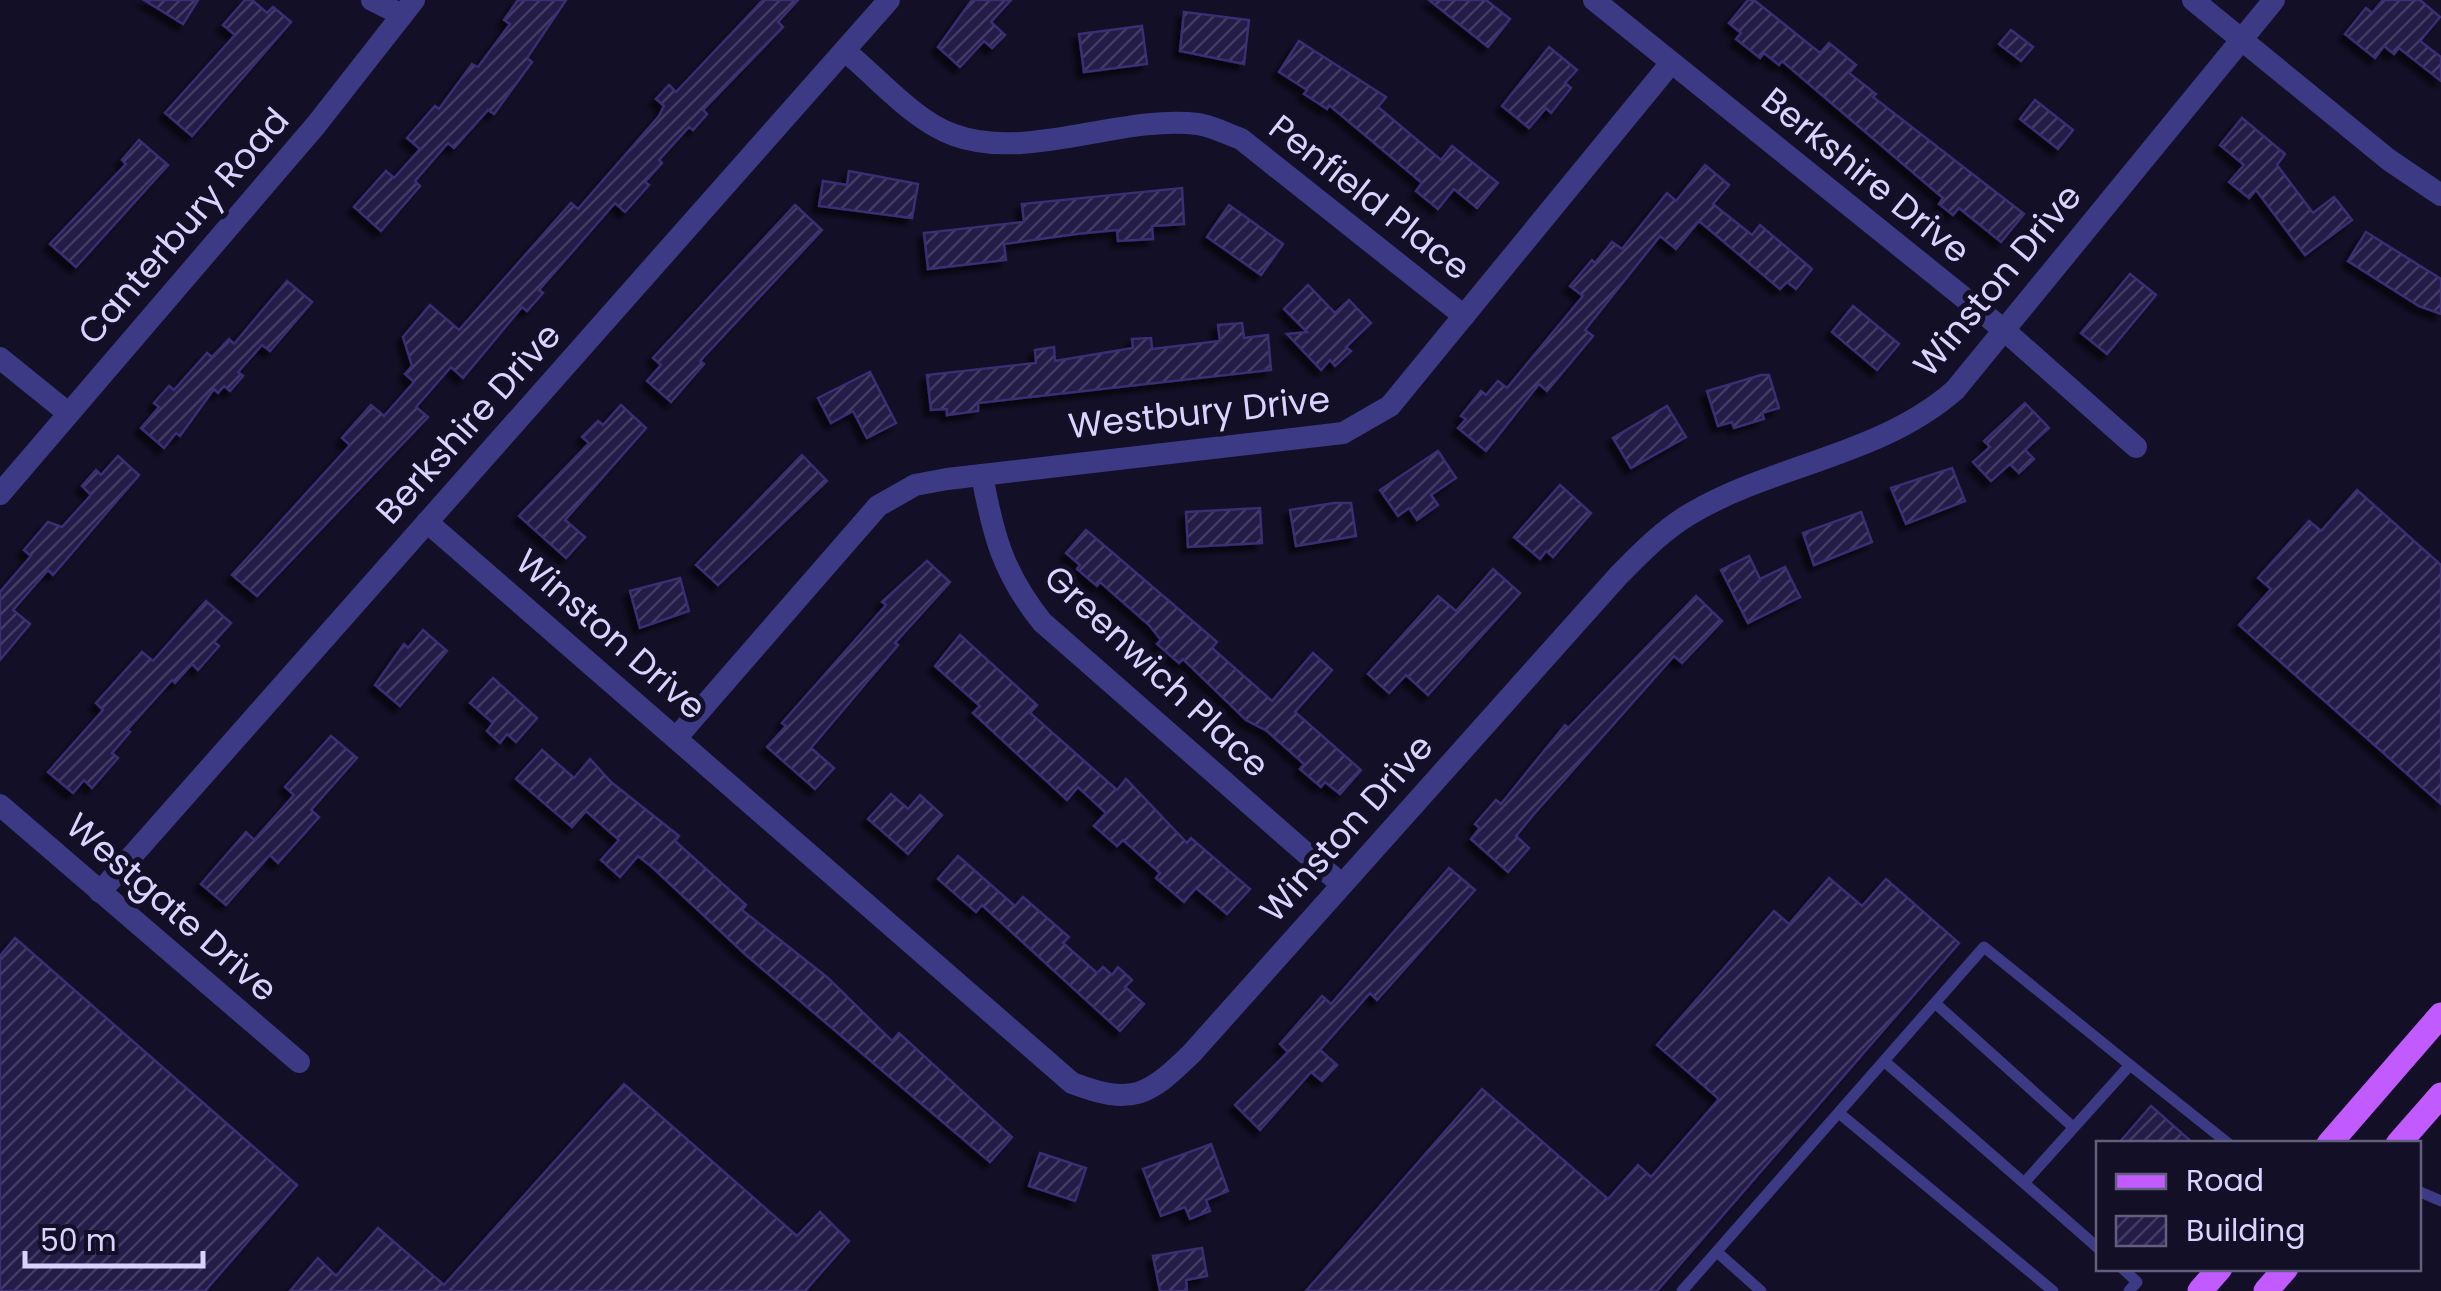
<svg xmlns="http://www.w3.org/2000/svg" width="2441" height="1291" font-family="Poppins,sans-serif">
<defs>
<pattern id="building-hatch" width="6" height="6" patternUnits="userSpaceOnUse" patternTransform="scale(2.5)"><rect width="6" height="6" fill="#241b47"/><path d="M-1 1l2-2M0 6l6-6M5 7l2-2" fill="none" stroke="#433b63"/></pattern>
<filter id="shadow"><feDropShadow dx="-6" dy="6" stdDeviation="2.5" flood-color="#0009"/></filter>
</defs>
<rect width="100%" height="100%" fill="#130f26"/>
<!-- building -->
<g fill="url(#building-hatch)" stroke="#3b2d73" stroke-width="2.5" filter="url(#shadow)">
<path d="M144,0H198L183,24Z"/>
<path d="M245,0H252L267,13L273,7L291,22L192,136L165,113L235,35L223,25Z"/>
<path d="M518,0H566L527,58L532,62L494,114L488,110L454,148L448,143L415,181L420,186L381,231L354,207L386,171L394,178L420,149L407,138L435,106L439,109L472,64L478,67L510,24L504,20Z"/>
<path d="M763,0H798L778,22L783,27L703,110L707,114L693,130L689,127L659,160L662,163L645,182L649,185L625,212L615,203L539,290L543,293L527,311L522,307L463,378L451,367L416,407L428,417L257,596L232,575L350,445L342,438L371,405L384,416L414,382L405,374L412,366L403,337L430,305L459,330L571,203L578,209L659,116L664,106L656,99L669,85L676,92Z"/>
<path d="M972,0H1011L991,22L1005,35L992,48L984,41L960,67L938,47Z"/>
<path d="M1429,0H1486L1510,19L1488,47Z"/>
<path d="M1748,0H1754L1820,53L1829,43L1856,65L1849,73L1876,94L1873,97L2024,214L2001,242L1959,208L1953,215L1939,204L1943,198L1782,61L1779,65L1764,53L1760,58L1736,39L1741,33L1729,23Z"/>
<path d="M2383,0H2420L2440,17L2420,41L2441,57V81L2399,48L2394,54L2384,46L2375,58L2345,34L2366,8L2372,13Z"/>
<path d="M1184,12L1249,20L1244,64L1180,51Z"/>
<path d="M1142,26L1147,64L1084,72L1079,34Z"/>
<path d="M2011,30L2033,47L2021,61L1999,44Z"/>
<path d="M1299,41L1386,97L1378,107L1441,160L1452,146L1498,183L1477,208L1454,189L1438,209L1416,191L1422,183L1329,105L1327,109L1304,94L1307,90L1279,72Z"/>
<path d="M1549,47L1577,70L1565,83L1571,88L1551,113L1546,108L1529,128L1502,106Z"/>
<path d="M2035,100L2073,130L2058,149L2020,119Z"/>
<path d="M2242,118L2285,154L2277,165L2313,213L2334,197L2352,220L2305,255L2256,190L2249,198L2229,182L2244,165L2220,145Z"/>
<path d="M139,140L168,165L76,267L50,244L126,164L122,160Z"/>
<path d="M1705,165L1729,185L1713,204L1752,235L1760,225L1812,269L1796,289L1787,282L1780,289L1699,221L1676,249L1660,236L1585,330L1593,336L1547,391L1539,384L1486,451L1458,428L1466,419L1461,416L1481,391L1486,395L1498,381L1507,388L1583,296L1570,286L1592,260L1595,263L1612,242L1622,249L1667,193L1676,201Z"/>
<path d="M849,171L918,184L912,218L819,206L823,181L847,185Z"/>
<path d="M1182,188L1184,224L1152,226L1153,239L1118,241L1117,230L1076,234L1004,244L1006,260L928,269L924,233L1024,222L1022,204Z"/>
<path d="M795,205L822,230L700,361L704,364L671,402L647,381L661,365L653,358Z"/>
<path d="M1229,205L1283,244L1261,275L1207,237Z"/>
<path d="M2366,232L2441,279V314L2419,306L2348,261Z"/>
<path d="M2130,274L2156,295L2107,354L2081,333Z"/>
<path d="M287,281L312,302L270,351L262,345L238,372L243,376L230,391L224,386L218,393L214,389L180,436L176,433L164,448L141,428L159,407L154,403L169,386L174,390L207,353L212,357L229,339L234,344Z"/>
<path d="M1308,285L1335,313L1349,300L1371,323L1346,347L1351,351L1335,366L1330,360L1321,370L1287,334L1307,332L1284,309Z"/>
<path d="M1853,306L1899,344L1877,370L1832,332Z"/>
<path d="M1242,323L1244,338L1268,335L1271,370L978,403V411L947,415V409L931,410L927,375L1036,363L1035,350L1054,347L1055,361L1133,348L1132,339L1151,338L1152,349L1220,341L1218,325Z"/>
<path d="M870,372L896,423L867,438L853,411L831,423L818,398Z"/>
<path d="M1761,375H1769L1779,408L1762,413L1764,419L1734,428L1732,422L1718,426L1707,391Z"/>
<path d="M2025,403L2049,428L2025,450L2034,459L2019,473L2010,464L1991,481L1973,462L1990,447L1984,441Z"/>
<path d="M621,405L646,428L565,520L585,537L566,558L519,516L589,443L582,437L598,421L603,425Z"/>
<path d="M1667,406L1686,437L1631,468L1613,438Z"/>
<path d="M1438,451L1456,478L1431,495L1438,505L1417,520L1409,508L1398,516L1380,490Z"/>
<path d="M802,455L827,481L718,585L696,565Z"/>
<path d="M118,456L139,475L53,575L48,570L13,610L30,624L0,660V592L31,556L24,550L48,522L62,527L91,495L82,486L96,470L101,475Z"/>
<path d="M1952,468L1965,501L1906,524L1891,488Z"/>
<path d="M1560,485L1591,513L1553,557L1546,551L1540,559L1514,537Z"/>
<path d="M2357,490L2441,565V804L2239,625L2271,589L2258,578L2309,521L2321,531Z"/>
<path d="M1334,503H1351L1356,536L1296,546L1290,510Z"/>
<path d="M1260,508L1262,543L1188,547L1186,512Z"/>
<path d="M1861,512L1872,542L1814,565L1803,533Z"/>
<path d="M1086,530L1217,642L1212,648L1272,701L1313,653L1332,670L1295,712L1361,770L1340,794L1325,782L1321,787L1300,769L1304,764L1267,731L1246,720L1183,659L1179,663L1157,644L1161,640L1149,625L1100,582L1097,586L1077,569L1080,565L1066,553Z"/>
<path d="M1749,556L1760,579L1785,567L1800,597L1748,623L1721,570Z"/>
<path d="M927,561L950,582L895,643L898,645L811,748L834,768L815,789L767,747L786,726L782,723L886,605L882,602Z"/>
<path d="M1493,569L1520,593L1428,695L1406,675L1389,693L1368,674L1438,596L1456,611Z"/>
<path d="M680,578L689,611L640,628L630,591Z"/>
<path d="M1696,596L1722,621L1682,663L1674,656L1534,814L1516,836L1529,848L1508,872L1471,839L1480,828L1475,824L1496,800L1501,804L1565,725L1568,728Z"/>
<path d="M206,601L231,623L214,642L219,646L198,670L192,664L175,683L172,680L127,730L130,732L112,753L118,758L92,788L84,780L73,793L48,772L103,710L96,703L142,652L153,661Z"/>
<path d="M423,630L447,651L400,706L375,685L404,644L408,648Z"/>
<path d="M960,635L1037,705L1030,713L1117,790L1126,779L1187,843L1191,838L1250,889L1227,914L1196,888L1184,902L1156,878L1160,873L1123,840L1117,846L1094,826L1106,813L1078,787L1067,800L973,713L980,706L935,666Z"/>
<path d="M493,678L537,718L516,742L507,734L500,743L487,731L493,723L470,703Z"/>
<path d="M331,736L357,758L311,810L319,817L278,863L270,855L226,905L201,884L246,832L254,840L294,795L285,787Z"/>
<path d="M542,750L574,778L590,759L611,782L679,836L675,841L746,905L742,910L828,978L892,1041L899,1033L1012,1137L990,1162L746,955L652,867L638,856L620,877L601,860L619,840L586,811L572,827L516,779Z"/>
<path d="M891,794L908,809L920,795L942,815L908,854L868,819Z"/>
<path d="M958,856L1015,906L1023,897L1069,937L1063,943L1097,973L1103,967L1112,975L1118,967L1132,980L1125,987L1144,1004L1120,1031L982,905L976,912L938,879Z"/>
<path d="M1449,868L1475,890L1377,1000L1370,993L1320,1050L1337,1065L1322,1081L1311,1072L1260,1130L1235,1105L1288,1052L1280,1044L1322,996L1331,1004Z"/>
<path d="M1829,878L1862,906L1886,879L1959,943L1657,1291H1306L1482,1089L1608,1199L1638,1165L1651,1177L1719,1099L1657,1045L1774,911L1789,924Z"/>
<path d="M15,938L297,1185L205,1291H0V956Z"/>
<path d="M624,1084L797,1236L820,1212L849,1241L805,1291H290L318,1258L336,1276L378,1228L444,1285Z"/>
<path d="M2151,1106L2194,1144H2118Z"/>
<path d="M1211,1144L1228,1191L1206,1200L1210,1211L1190,1219L1185,1207L1161,1216L1143,1169Z"/>
<path d="M1040,1153L1086,1168L1075,1201L1029,1186Z"/>
<path d="M1202,1248L1207,1276L1186,1280L1187,1291H1160L1153,1256Z"/>
</g>
<g fill="none" stroke-linecap="round" stroke-linejoin="round">
<!-- service -->
<g stroke="#3d3a85" stroke-width="11">
<path d="M1935,1003L2073,1127"/>
<path d="M1884,1061L2024,1183"/>
<path d="M2130,1065L2229,1144"/>
<path d="M1839,1113L2053,1291"/>
<path d="M2418,1191L2441,1201"/>
<path d="M1717,1252L1761,1291"/>
<path d="M2122,1268L2137,1282L2129,1291"/>
<path d="M1682,1291L1984,947L2130,1065L2024,1183L2098,1248"/>
</g>
<!-- minor -->
<g stroke="#3d3a85" stroke-width="22">
<path d="M372,0L402,15"/>
<path d="M1594,0L2004,330L2136,447"/>
<path d="M2193,0L2389,160L2441,195"/>
<path d="M845,51C877,77 914,121 954,135C1028,162 1122,114 1198,124C1212,126 1227,134 1241,139L1464,316"/>
<path d="M0,358L68,413"/>
<path d="M982,475C993,535 1003,573 1042,622L1341,884"/>
<path d="M0,494L316,125L414,0"/>
<path d="M427,522L1072,1083C1133,1106 1148,1096 1192,1053L1619,575C1641,553 1663,530 1690,514C1774,464 1880,456 1955,390L2274,0"/>
<path d="M677,737L878,506L915,485L947,479L1343,433L1390,406L1671,63"/>
<path d="M0,805L299,1062"/>
<path d="M100,892L889,0"/>
</g>
<!-- primary -->
<g stroke="#c25bff" stroke-width="25">
<path d="M2329,1144L2441,1015"/>
<path d="M2398,1144L2441,1095"/>
<path d="M2200,1291L2220,1268"/>
<path d="M2266,1291L2286,1268"/>
</g>
</g>
<g text-anchor="middle" dominant-baseline="central" stroke-width="10" stroke-linejoin="round" paint-order="stroke">
<!-- street labels -->
<g font-size="35" fill="#d9d4ff" stroke="#130f26">
<text transform="translate(1866 175) rotate(39)">Berkshire Drive</text>
<text transform="translate(1370 197) rotate(38)">Penfield Place</text>
<text transform="translate(183 226) rotate(-49)">Canterbury Road</text>
<text transform="translate(1997 280) rotate(-50)">Winston Drive</text>
<text transform="translate(1199 412) rotate(-6)">Westbury Drive</text>
<text transform="translate(468 423) rotate(-48)">Berkshire Drive</text>
<text transform="translate(611 634) rotate(41)">Winston Drive</text>
<text transform="translate(1157 671) rotate(43)">Greenwich Place</text>
<text transform="translate(1346 828) rotate(-48)">Winston Drive</text>
<text transform="translate(172 907) rotate(41)">Westgate Drive</text>
</g>
</g>
<!-- legend -->
<rect x="2096" y="1141" width="325" height="130" fill="#130f26" stroke="#625e7d" stroke-width="2.5"/>
<rect x="2116" y="1174" width="50" height="15" fill="#c25bff" stroke="#625e7d" stroke-width="2.5"/>
<text x="2186" y="1191" font-size="30" fill="#d9d4ff">Road</text>
<rect x="2116" y="1216" width="50" height="30" fill="url(#building-hatch)" stroke="#625e7d" stroke-width="2.5"/>
<text x="2186" y="1241" font-size="30" fill="#d9d4ff">Building</text>
<!-- scale -->
<path d="M25 1251v15h178v-15" fill="none" stroke="#d9d4ff" stroke-width="5"/>
<text x="40" y="1251" font-size="30" fill="#d9d4ff" stroke="#130f26" stroke-width="8" paint-order="stroke">50 m</text>
</svg>
